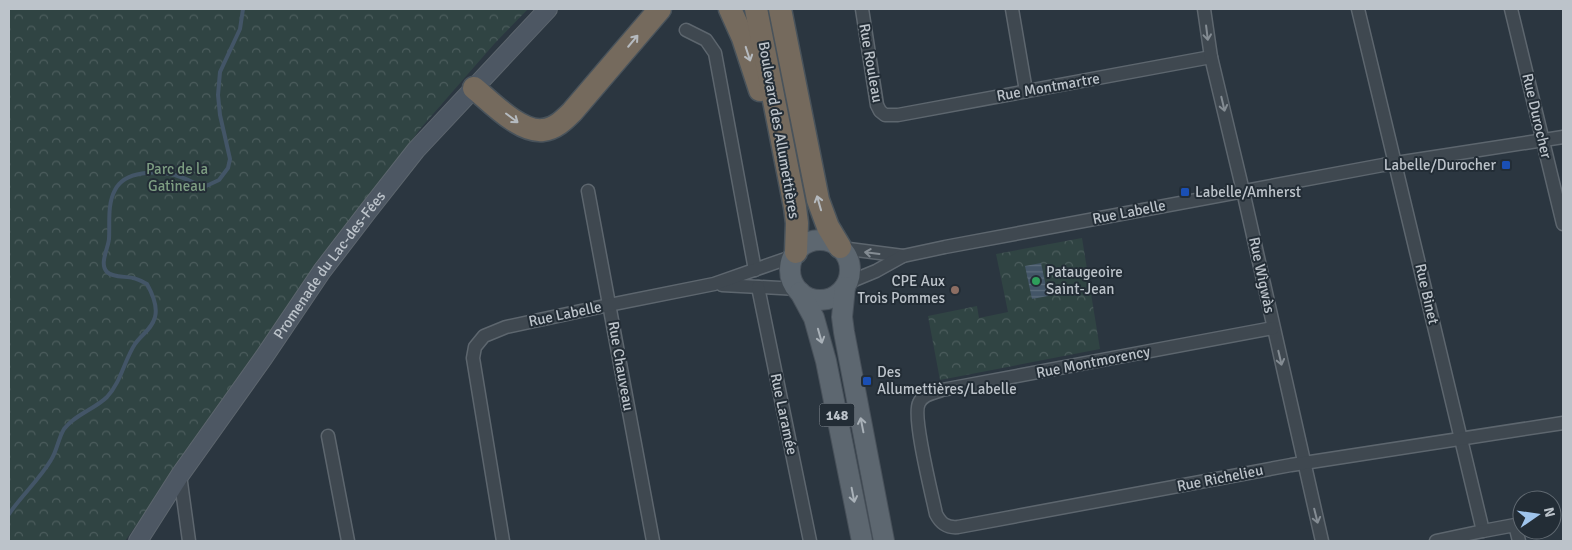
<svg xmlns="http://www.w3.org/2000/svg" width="1572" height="550" font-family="Signika,sans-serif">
<defs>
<pattern id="park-crowns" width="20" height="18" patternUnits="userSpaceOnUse" patternTransform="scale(1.25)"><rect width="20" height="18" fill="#304443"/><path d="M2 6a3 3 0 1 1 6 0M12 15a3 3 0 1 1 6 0" fill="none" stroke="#4c5d5d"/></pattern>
<pattern id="water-rules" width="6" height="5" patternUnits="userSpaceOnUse" patternTransform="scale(1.25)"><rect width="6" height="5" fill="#435567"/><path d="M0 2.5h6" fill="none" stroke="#5c6c7b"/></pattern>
</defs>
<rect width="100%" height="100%" fill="#2b3640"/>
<!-- park -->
<g fill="url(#park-crowns)">
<path d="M9,9H528L495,43L420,129L125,541H9Z"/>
<path d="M1082,238L1100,349L940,380L928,316L977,306L979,318L1008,312L996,254Z"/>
</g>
<!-- water -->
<path fill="url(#water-rules)" d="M1041,263L1048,296L1032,299L1025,266Z"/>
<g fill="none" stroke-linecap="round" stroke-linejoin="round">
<!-- stream -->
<path stroke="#435567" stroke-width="4" d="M9,514C22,495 39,480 51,460C57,451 58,439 64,429C74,415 95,409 107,397C121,382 124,361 135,344C142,334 152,329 155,317C158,306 152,293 147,284C143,282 138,279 133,278C126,276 113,278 107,272C99,264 108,249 109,239C110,223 107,205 115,190C125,170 157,171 175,175C185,178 194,183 204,187L219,180L228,168L230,159L220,115L218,95L220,72L240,29L243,9"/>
<defs>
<g id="street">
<path d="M862,9L877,105L880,111L885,115H898L1211,57"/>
<path d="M1012,9L1026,91"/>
<path d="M1204,9L1211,57L1243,191L1322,541"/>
<path d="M1358,9L1483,531L1515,525L1519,541"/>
<path d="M1511,9L1563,224"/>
<path d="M686,30L706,40L715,53L755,270"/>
<path d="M588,191L653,541"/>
<path d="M841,248L903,256"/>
<path d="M847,283L876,271L903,256L945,247L1383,165L1563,137"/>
<path d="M722,285L798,289"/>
<path d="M758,287L810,541"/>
<path d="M1273,328L942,390C934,393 923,394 919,403C912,416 932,495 936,514C941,524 947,528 958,527L1291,465L1563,423"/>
<path d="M328,436L348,541"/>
<path d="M180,475L189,541"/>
<path d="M503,541L473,358L475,347L484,336L506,327L609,305L714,284L794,256"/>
<path d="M1436,541L1483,531"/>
</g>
<g id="secondary">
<path id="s1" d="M138,541L180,475L264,357L322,271L368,211L416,150L548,9"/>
</g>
<g id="primary">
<circle cx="820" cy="270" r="30"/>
<path d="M845,287L842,317L844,332L884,541"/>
<path d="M800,292L814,318L826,361L862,541"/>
</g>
<g id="highway">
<path d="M730,9L743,38L760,90"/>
<path d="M756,9L795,207L797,223L796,252"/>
<path d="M780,9L818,200L828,227L840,247"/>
<path d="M474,88C490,101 520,133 543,130C555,129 564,120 572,112L660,9"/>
</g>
</defs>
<!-- street casing -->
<use href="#street" stroke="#5d666e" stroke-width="15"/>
<!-- secondary casing -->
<use href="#secondary" stroke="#5d666e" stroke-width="20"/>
<!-- primary casing -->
<use href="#primary" stroke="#48515a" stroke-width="22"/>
<!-- highway casing -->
<use href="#highway" stroke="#49535b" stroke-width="25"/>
<!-- street -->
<use href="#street" stroke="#3f4850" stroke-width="12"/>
<!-- secondary -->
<use href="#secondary" stroke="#4d5763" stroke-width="18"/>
<!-- primary -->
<use href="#primary" stroke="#5d6770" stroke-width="20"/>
<!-- highway -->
<use href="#highway" stroke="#756a5d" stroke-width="22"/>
</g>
<!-- one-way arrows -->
<defs><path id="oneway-shaft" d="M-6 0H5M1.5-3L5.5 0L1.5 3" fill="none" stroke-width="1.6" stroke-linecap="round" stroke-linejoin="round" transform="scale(1.25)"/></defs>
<g stroke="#848c93">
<use href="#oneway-shaft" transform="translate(1207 33) rotate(83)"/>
<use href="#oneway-shaft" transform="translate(1223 104) rotate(77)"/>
<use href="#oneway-shaft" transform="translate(872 253) rotate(-173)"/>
<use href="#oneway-shaft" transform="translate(1280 358) rotate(77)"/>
<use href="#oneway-shaft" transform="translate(1316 516) rotate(76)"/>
</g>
<g stroke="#b5babf">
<use href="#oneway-shaft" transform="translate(633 41) rotate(-50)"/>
<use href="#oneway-shaft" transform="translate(748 54) rotate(72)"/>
<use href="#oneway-shaft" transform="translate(512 118) rotate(37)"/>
<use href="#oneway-shaft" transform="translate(819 203) rotate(-106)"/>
</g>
<g stroke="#a9b1b8">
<use href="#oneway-shaft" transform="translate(820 336) rotate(74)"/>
<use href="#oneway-shaft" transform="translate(862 425) rotate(-101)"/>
<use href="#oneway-shaft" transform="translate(853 495) rotate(79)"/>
</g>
<!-- markers -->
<g fill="#1a4fb4" stroke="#232d36" stroke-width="2">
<rect x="1501" y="160" width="10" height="10" rx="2.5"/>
<rect x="1180" y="187" width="10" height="10" rx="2.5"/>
<rect x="862" y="376" width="10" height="10" rx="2.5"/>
</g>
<circle fill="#2e9e5b" stroke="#232d36" stroke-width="2" cx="1036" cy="281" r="5"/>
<circle fill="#8d6e63" stroke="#232d36" stroke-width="2" cx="955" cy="290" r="5"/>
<g text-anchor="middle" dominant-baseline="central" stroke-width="4" stroke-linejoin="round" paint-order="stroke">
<!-- shield labels -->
<rect fill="#232d36" stroke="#8e969e" stroke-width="1" x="819.5" y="403.5" width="35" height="23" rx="4"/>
<g font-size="14" font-weight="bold" fill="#bcc3ca">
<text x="837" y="415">148</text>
</g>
<!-- street labels -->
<g font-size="15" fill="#bcc3ca" stroke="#232d36">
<text transform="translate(871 63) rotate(80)">Rue Rouleau</text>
<text transform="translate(1048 87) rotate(-10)">Rue Montmartre</text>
<text transform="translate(1537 116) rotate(77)">Rue Durocher</text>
<text transform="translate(779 130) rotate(80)">Boulevard des Allumettières</text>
<text transform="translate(1129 212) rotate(-11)">Rue Labelle</text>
<text stroke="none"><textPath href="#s1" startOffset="336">Promenade du Lac-des-Fées</textPath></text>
<text transform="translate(1262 275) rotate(78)">Rue Wìgwàs</text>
<text transform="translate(1427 294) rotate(77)">Rue Binet</text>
<text transform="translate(565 314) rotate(-12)">Rue Labelle</text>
<text transform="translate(1093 362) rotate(-11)">Rue Montmorency</text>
<text transform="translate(621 366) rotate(80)">Rue Chauveau</text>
<text transform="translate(784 414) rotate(78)">Rue Laramée</text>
<text transform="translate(1220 478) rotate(-11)">Rue Richelieu</text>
</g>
<!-- poi labels -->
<g font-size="15" fill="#bcc3ca" stroke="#232d36" text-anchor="start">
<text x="1496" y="165" text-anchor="end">Labelle/Durocher</text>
<text x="1195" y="192">Labelle/Amherst</text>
<text x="1046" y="272">Pataugeoire<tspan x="1046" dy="17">Saint-Jean</tspan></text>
<text x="945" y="281" text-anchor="end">CPE Aux<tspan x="945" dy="17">Trois Pommes</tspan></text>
<text x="877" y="372">Des<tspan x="877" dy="17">Allumettières/Labelle</tspan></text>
</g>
<!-- park labels -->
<g font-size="15" fill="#7d9d82" stroke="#232d36">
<text x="177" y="169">Parc de la<tspan x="177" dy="17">Gatineau</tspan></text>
</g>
</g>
<!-- border -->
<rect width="1572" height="550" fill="none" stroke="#bcc3ca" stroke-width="20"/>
<!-- north arrow -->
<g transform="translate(1537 515) rotate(77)"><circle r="24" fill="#232d36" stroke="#606971"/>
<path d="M0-4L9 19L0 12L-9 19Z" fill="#9fc4ec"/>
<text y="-8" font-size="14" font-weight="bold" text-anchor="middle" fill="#bcc3ca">N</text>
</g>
</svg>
